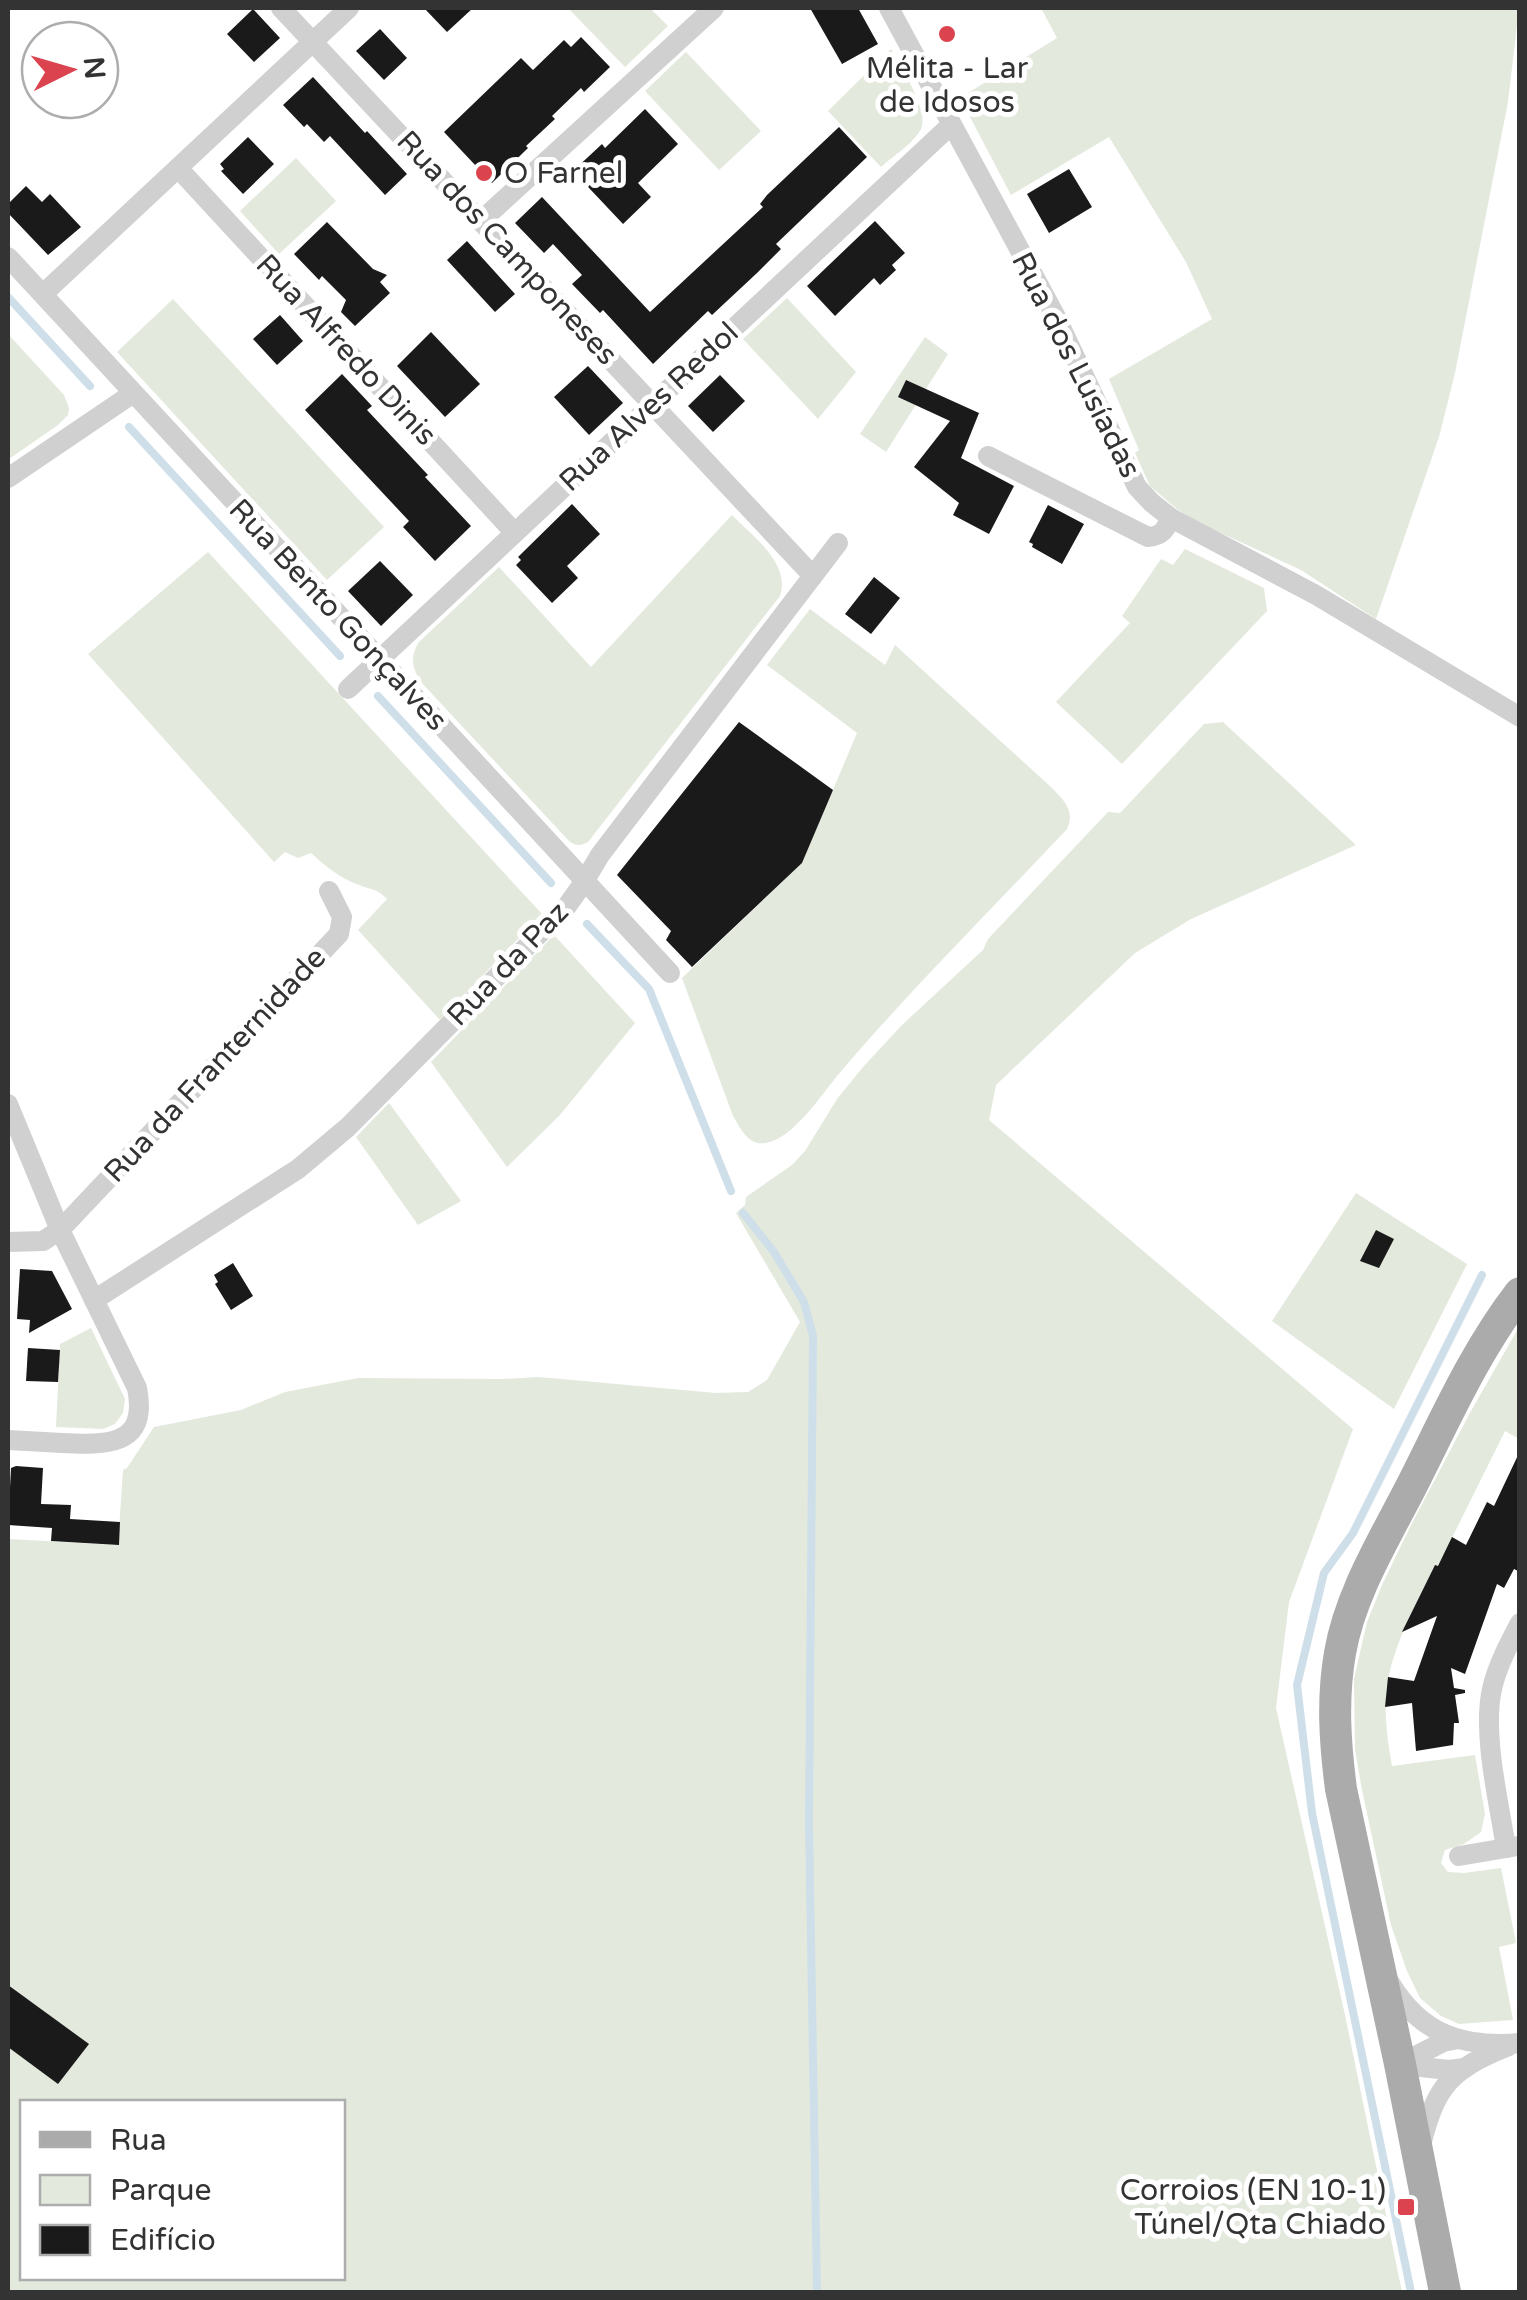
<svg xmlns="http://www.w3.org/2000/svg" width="1527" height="2300" font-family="'Varela Round',sans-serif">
<rect width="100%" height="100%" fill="#fff"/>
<!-- green -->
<g fill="#e3e9dd" fill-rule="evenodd">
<path d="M568,8H650L668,26L625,67Z"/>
<path d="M1041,8H1519L1508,102L1455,373L1439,437L1376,619L1301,570L1197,522L1177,509L1150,486L1135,453L1139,450L1109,379L1212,319L1186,262L1109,137L1011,195L960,98L1057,38Z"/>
<path d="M891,49C900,66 930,111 921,129C914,143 893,156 881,167L828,111Z"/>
<path d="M686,52L761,131L719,170L645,91Z"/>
<path d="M296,158L336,201L279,254L240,211Z"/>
<path d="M787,298L856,372L818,419L743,339Z"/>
<path d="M173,299L384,527L327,580L117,352Z"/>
<path d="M8,334L64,395L69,408L68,415L58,425L9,459Z"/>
<path d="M925,337L948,354L886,452L860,434Z"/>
<path d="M732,515C752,536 791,563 780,596L588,842C580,846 576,846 569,841L420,681C412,667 410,656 419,642L499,567L591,667Z"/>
<path d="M1185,549L1264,588L1267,611L1122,764L1056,702L1130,623L1122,616L1161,559L1173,565Z"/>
<path d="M208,552L542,914L440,1020L358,930L387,899C377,888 371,890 359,885C340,878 325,866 311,853L298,858L285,852L274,862L88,654Z"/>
<path d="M810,609L885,665L895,645L1051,787C1063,799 1076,811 1067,829C991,910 910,990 837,1076C821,1096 792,1139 766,1143C748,1146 741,1129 733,1116L682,978L802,863L857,733L767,665Z"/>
<path d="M1223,722L1356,845L1191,919L1135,953L996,1085L989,1120L1353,1429L1289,1602L1276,1708L1345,2015L1402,2292H8V1539L118,1545L123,1470L127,1468L154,1427L241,1410L285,1392L358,1378L501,1379L539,1377L716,1393L748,1392L767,1380L800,1322L736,1213L745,1205L746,1197L792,1165L805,1151L837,1099L863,1067L902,1025L983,950L988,939L1108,812L1120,813L1204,724ZM22,2102H342V2278H22Z"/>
<path d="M554,935L635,1023L560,1115L507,1167L431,1062Z"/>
<path d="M389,1103L461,1201L418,1225L356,1137Z"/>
<path d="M1356,1193L1467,1264L1394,1409L1272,1321Z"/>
<path d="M1519,1327V1439L1505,1431L1438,1566H1435C1418,1599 1394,1644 1388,1681C1383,1710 1387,1737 1392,1766L1475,1755L1485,1814L1481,1832L1464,1844L1445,1850L1441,1863L1448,1872L1464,1873L1501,1868L1516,1943L1499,1947L1513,2020L1459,2024L1441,2016L1420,1998L1407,1971L1391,1925L1362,1790L1355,1750L1354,1679L1367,1622L1382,1585L1410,1527L1471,1411Z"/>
<path d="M91,1328L125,1399L123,1413L115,1424L103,1429L56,1427L60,1344Z"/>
</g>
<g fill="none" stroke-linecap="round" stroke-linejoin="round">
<!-- stream -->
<g stroke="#cedfea" stroke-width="8">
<path d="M8,297L90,386"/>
<path d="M129,427L340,656"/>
<path d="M378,696L551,883"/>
<path d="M587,924L649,989L731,1191"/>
<path d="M743,1213L774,1252L804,1302L813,1336L809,1823L817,2292"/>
<path d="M1411,2292L1312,1813L1297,1685L1324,1573L1353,1533L1482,1275"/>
</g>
</g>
<!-- building -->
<g fill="#1a1a1a">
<path d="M424,8H473L447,32Z"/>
<path d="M810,8H858L878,44L842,64Z"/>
<path d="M253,9L280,38L254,62L227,34Z"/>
<path d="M380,29L407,58L384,80L356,51Z"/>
<path d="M581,37L610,67L584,92L581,88L552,116L555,119L526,146L528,148L492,183L444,132L521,58L533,70L564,40L571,47Z"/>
<path d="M313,77L365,133L367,131L407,174L385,195L330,136L324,142L307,124L304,127L283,105Z"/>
<path d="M645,109L678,144L638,183L651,197L623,224L573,171L602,144L605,148Z"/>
<path d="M839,127L867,157L776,244L781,249L757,273L712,315L708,311L653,364L603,310L600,313L572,284L582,275L553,244L544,253L515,223L542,197L650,312L763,207L760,204L767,195Z"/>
<path d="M248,137L274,164L243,194L221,171L224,169L220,164Z"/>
<path d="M1069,169L1092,207L1049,233L1027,194Z"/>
<path d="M26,186L42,202L50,194L81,227L48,255L8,213V204Z"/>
<path d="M875,221L905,253L892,265L896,270L880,285L874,278L835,316L807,286Z"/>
<path d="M327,222L373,269L387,275L380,282L390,293L355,326L341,312L346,300L322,276L319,280L294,254Z"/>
<path d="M467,241L515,294L495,312L447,260Z"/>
<path d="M280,315L303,341L277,365L253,339Z"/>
<path d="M431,332L480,384L445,417L397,366Z"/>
<path d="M588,366L623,403L589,435L554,397Z"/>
<path d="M342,374L372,406L367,410L428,475L425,477L471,526L435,561L403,527L409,521L305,410Z"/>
<path d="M720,375L745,401L713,432L688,406Z"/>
<path d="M906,380L979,413L961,458L1014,486L989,534L953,515L959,503L914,467L950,421L898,397Z"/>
<path d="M572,504L600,534L567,566L578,578L552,603L516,565L521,560L518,557Z"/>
<path d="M1048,505L1084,524L1062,564L1032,547L1033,544L1029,542Z"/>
<path d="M380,561L413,595L381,626L348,591Z"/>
<path d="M874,577L900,598L871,634L845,614Z"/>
<path d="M739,722L833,790L802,863L692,967L666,940L671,931L617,875Z"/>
<path d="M1376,1230L1394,1239L1379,1268L1360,1261Z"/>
<path d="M233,1263L253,1296L231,1310L215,1284L218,1282L214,1275Z"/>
<path d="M20,1269L52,1271L72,1309L29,1333L30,1320L17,1319Z"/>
<path d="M28,1348L60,1350L58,1382L26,1381Z"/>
<path d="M1520,1451V1572L1514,1569L1504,1588L1497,1584L1465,1674L1451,1668L1454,1688L1465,1690V1693L1455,1695L1459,1723H1454L1453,1745L1416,1751L1412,1703L1385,1707L1388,1677L1414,1681L1437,1616L1402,1632L1435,1565L1438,1566L1452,1537L1466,1545L1487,1502L1494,1506Z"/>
<path d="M16,1466L43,1468L41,1504L71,1505L70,1519L120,1522L119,1545L51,1541L52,1528L8,1525L11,1468Z"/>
<path d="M8,1985L89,2044L58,2084L8,2047Z"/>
</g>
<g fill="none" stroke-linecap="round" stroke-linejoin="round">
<!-- street -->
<g stroke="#d0d0d0" stroke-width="20">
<path d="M281,8L813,576"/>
<path d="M889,8L1056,317L1137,487L1152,503L1171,518L1316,595L1520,717"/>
<path d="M178,168L514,532"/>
<path d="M482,220L714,8"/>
<path d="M8,257L670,973"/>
<path d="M43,294L349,8"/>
<path d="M988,456L1148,537C1162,536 1165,530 1171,518"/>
<path d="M8,478L132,394"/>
<path d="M348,689L951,125"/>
<path d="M8,1104L60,1230L137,1388C149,1447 105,1445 62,1443C44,1442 26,1441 8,1440"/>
<path d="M8,1242L43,1241L60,1230L339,934L342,917L329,891"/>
<path d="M94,1300L298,1169L348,1127L567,906L584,882L600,855L838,543"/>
<path d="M1506,1848C1499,1802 1482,1734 1492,1689C1497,1666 1509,1644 1520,1623"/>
<path d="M1459,1856L1518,1846"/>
<path d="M1390,1983C1421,2034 1461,2048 1520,2043"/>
<path d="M1400,2064L1443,2042L1459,2039"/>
<path d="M1402,2065L1449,2070L1465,2068"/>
<path d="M1421,2145C1436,2085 1451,2069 1509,2046"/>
</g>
<!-- primary -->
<path stroke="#ababab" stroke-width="32" d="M1445,2292L1400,2064L1341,1789C1335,1743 1332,1699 1340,1653C1350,1594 1385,1538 1412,1485C1445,1420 1475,1351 1520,1293"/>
</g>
<!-- markers -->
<g fill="#db444f" stroke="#fff" stroke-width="4">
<circle cx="947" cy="34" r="10"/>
<circle cx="484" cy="173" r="10"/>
<rect x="1396" y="2197" width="20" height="20" rx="5"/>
</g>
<g text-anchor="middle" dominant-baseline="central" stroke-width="10" stroke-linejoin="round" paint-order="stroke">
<!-- poi labels -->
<g font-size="30" fill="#333" stroke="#fff">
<text x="947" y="68">Mélita - Lar<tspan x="947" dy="34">de Idosos</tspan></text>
<text x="504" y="173" text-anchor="start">O Farnel</text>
<text x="1386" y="2190" text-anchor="end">Corroios (EN 10-1)<tspan x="1386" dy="34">Túnel/Qta Chiado</tspan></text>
</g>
<!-- street labels -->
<g font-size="30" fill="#333" stroke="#fff">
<text transform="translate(507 248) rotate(47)">Rua dos Camponeses</text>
<text transform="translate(346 350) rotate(47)">Rua Alfredo Dinis</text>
<text transform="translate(1076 365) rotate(63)">Rua dos Lusíadas</text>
<text transform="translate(649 407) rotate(-43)">Rua Alves Redol</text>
<text transform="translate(338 615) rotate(47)">Rua Bento Gonçalves</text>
<text transform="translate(508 964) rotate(-46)">Rua da Paz</text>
<text transform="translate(215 1065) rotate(-47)">Rua da Franternidade</text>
</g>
</g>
<!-- border -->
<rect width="1527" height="2300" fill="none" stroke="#333333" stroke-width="20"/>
<!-- legend -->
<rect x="20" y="2100" width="325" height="180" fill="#ffffff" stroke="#adadad" stroke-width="2.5"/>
<rect x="40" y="2132" width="50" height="15" fill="#ababab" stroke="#adadad" stroke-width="2.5"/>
<text x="110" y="2150" font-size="30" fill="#333333">Rua</text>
<rect x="40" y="2175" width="50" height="30" fill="#e3e9dd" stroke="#adadad" stroke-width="2.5"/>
<text x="110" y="2200" font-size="30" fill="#333333">Parque</text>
<rect x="40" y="2225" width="50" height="30" fill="#1a1a1a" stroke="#adadad" stroke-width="2.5"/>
<text x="110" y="2250" font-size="30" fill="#333333">Edifício</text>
<!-- north arrow -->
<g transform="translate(70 70) rotate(85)"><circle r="48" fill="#ffffff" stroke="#adadad" stroke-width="2.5"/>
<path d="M0-8L18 38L0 25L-18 38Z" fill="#db444f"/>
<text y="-15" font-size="28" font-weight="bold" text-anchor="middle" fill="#333333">N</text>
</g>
</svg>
